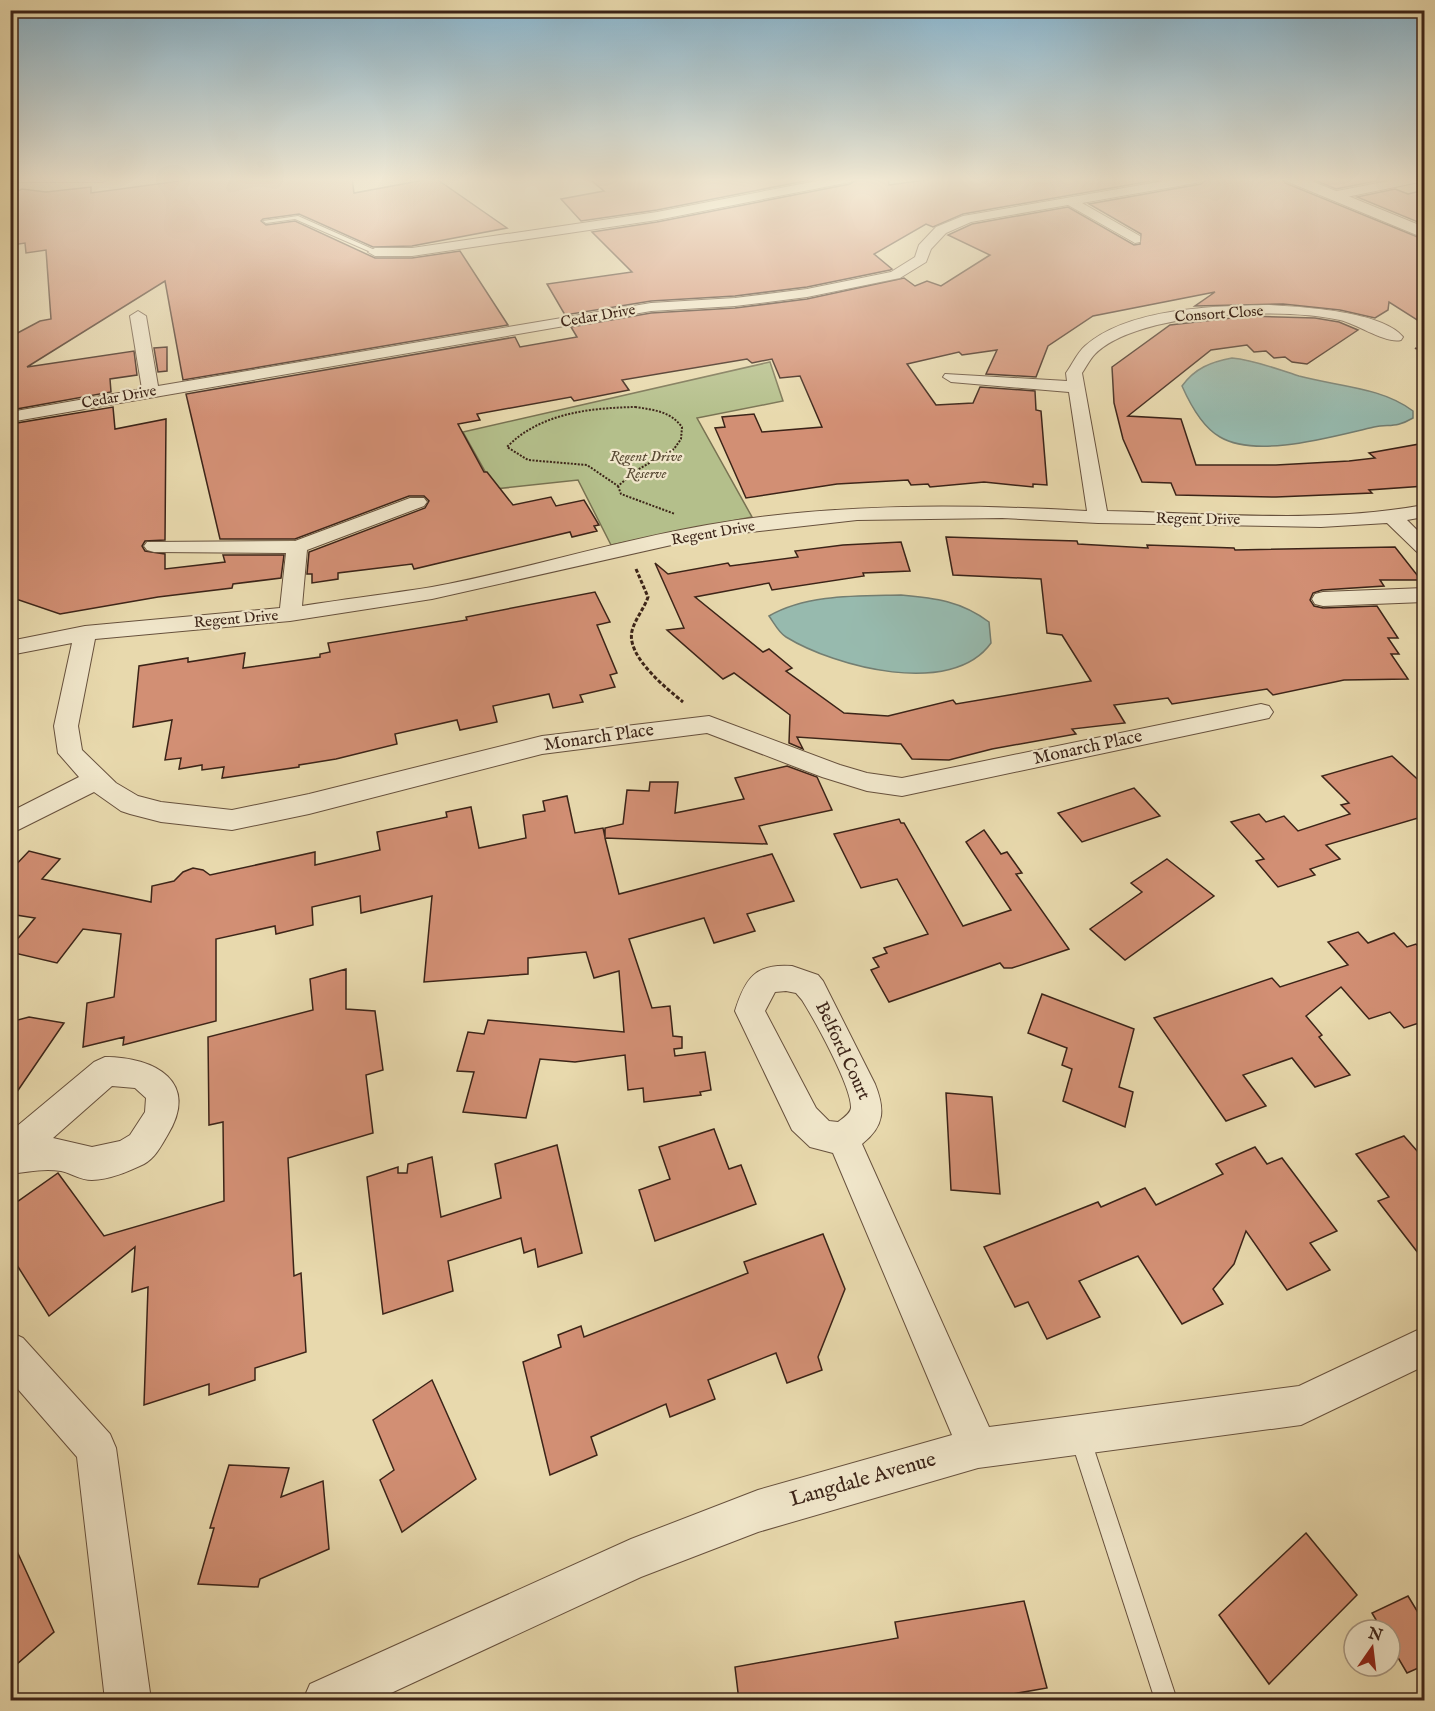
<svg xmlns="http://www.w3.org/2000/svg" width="1435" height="1711" font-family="'IM FELL English',serif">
<rect width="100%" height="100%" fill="#e8d9ad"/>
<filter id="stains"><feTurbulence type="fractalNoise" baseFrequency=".00333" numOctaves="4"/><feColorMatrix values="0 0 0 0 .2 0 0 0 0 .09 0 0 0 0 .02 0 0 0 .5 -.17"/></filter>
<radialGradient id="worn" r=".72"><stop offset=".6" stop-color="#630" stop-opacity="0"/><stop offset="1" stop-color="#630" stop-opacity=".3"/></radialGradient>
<!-- green -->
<path fill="#b4bf8b" stroke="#787252" stroke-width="1.5" d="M770,362L783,401L697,418L752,517L611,545L578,480L495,489L463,432Z"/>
<!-- water -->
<g fill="#97baae" stroke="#737e72" stroke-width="1.5">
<path d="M1232,358C1255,360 1276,369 1299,376C1335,386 1382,387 1413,411V418C1396,428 1390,424 1374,427C1334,436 1257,459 1220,437C1202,427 1190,404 1182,386C1195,368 1211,362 1232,358Z"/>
<path d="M901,595C935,598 961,601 989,622L991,643C952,698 835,667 786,637C779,633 774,623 769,616C807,594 858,596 901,595Z"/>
</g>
<!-- building -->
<g fill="#d28f74" stroke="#3c2418" stroke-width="1.5">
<path d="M202,178H352L354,193L435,178L507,228L412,246L373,247L299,214L263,219L261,221L266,225L295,221L375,258H412L460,251L508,325L183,380L165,281L27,367L134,351L137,375L110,379L111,392L11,410L10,337L40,321L51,319L46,250L26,253L25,243L12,245L10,194L22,189L46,192L91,187V193Z"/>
<path d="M588,178H820L657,210L581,221L561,199L604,191Z"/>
<path d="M858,178H888L889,185L941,178H1168L963,214L933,227L926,224L874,254L892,269L890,270L807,287L735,296L651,301L565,315L547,284L632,272L592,232L657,222L850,184Z"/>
<path d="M1209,178H1282L1285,183L1425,240V325L1389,302L1388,310L1375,318L1340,310L1283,304L1195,306L1215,292L1093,316L1048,346L1036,377L986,374L997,350L962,355L959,352L907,364L936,405L973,403L980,387L1035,391L1036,410L1041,411L1047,485L1033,484V487L984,482L930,487L928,484L911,485L908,480L837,484L746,498L715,428L725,427L722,417L754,414L762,432L822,427L800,376L780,378L772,359L752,363L747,359L622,380L629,390L574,401L571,397L477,414L480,420L458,424L484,472H487L513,505L551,497L556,506L584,500L599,525L594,526L597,531L572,537L570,532L414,569L412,564L338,573V579L312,583V574H307L309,552L425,508L429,501L424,496H409L295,539H220L186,394L515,337L520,347L577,337L571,327L651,313L735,308L807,299L904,278L915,286L927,281L941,286L990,255L948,235L972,224L1068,207L1134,245L1140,244L1141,234L1089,204L1201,184Z"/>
<path d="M1310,178H1368L1376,181L1336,189Z"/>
<path d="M1395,189L1408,194L1425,190V225L1357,197Z"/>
<path d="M1249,316L1315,318L1339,322L1358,330L1307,364L1292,362L1285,357L1274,358L1266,351L1254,352L1247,345L1211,350L1128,416L1181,419L1196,465H1276L1349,461L1375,458L1369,453L1425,443V486L1369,490L1372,493L1276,497L1176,495L1171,483L1142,482L1123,439L1114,403L1112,367L1170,325Z"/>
<path d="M167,347V371L158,372L154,348Z"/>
<path d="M113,407L115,429L166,419L165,540L145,541L142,546L145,551L165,554V569L225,562L223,555H284L281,578L233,584L232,588L158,597L60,614L10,597L11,424Z"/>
<path d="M946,537L1077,541L1078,544L1148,548L1147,545L1234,548L1235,550L1395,547L1421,580H1380L1384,586L1322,590L1313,593L1310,600L1314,606L1323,608L1377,606L1398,638H1388L1399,654H1391L1408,679L1344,680L1273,695L1267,689L1172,704L1168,698L1114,705L1125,723L1072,729L1076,734L992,749L949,760L912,759L901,744L797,737L803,749L789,743L790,715L734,673L723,679L667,630L684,628L655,563L668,574L728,563L730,566L798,557L795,551L843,545L901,542L910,571L863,573L864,576L772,590L769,583L695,597L763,652L769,649L792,668L786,671L844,713L888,716L953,700L956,704L1091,681L1062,635L1047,633L1041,579L953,575Z"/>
<path d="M595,592L610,622L597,625L617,673L610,675L615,687L580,695L583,702L553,708L549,694L493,706L497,722L460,730L457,720L395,734L397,744L336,759L299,765V767L222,778L224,767L202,770V765L179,769L181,758L165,760L172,720L133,727L139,666L188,658V662L245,653L243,668L320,657V654L330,652L328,643L467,620L466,617Z"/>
<path d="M1392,756L1425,786V816L1326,845L1340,859L1310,869L1315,875L1278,887L1256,861L1264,859L1231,822L1259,814L1266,822L1284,816L1298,831L1350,814L1341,805L1349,803L1322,776Z"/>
<path d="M787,766L817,777L832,810L759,826L767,844L605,838L619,894L772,854L794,901L747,914L755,931L714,943L704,918L629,939L652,1008L670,1006L673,1036L682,1037V1048L674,1049L675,1056L705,1052L711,1090L700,1092L701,1095L644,1102L643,1088L628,1090L625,1055L575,1062L540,1059L526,1118L463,1112L474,1072L457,1071L468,1032L484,1034L488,1020L624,1032L619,971L594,978L586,952L528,958V974L424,982L432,896L361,913L360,896L312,907L313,925L276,934L275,926L216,939V1021L123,1045L124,1037L83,1047L87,1003L114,997L121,934L83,929L57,963L10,952V948L35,918L10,914V871L29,851L60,859L42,879L151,902L152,886L174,881L183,872L193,868L203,870L210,875L315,852V865L380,850L377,832L447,817L446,812L471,807L479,848L526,838L523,815L545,811L543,801L567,796L575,833L603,828L605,837V828L623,824L627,790L649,791L650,782H678L675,813L744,799L735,778Z"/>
<path d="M1134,788L1160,816L1082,842L1058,813Z"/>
<path d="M899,819L901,823H904L963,926L1011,910L966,842L984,830L1001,854L1007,852L1022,873L1016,874L1069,949L1012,968H1004L1000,963L889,1002L871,970L879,967L873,958L887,953L884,948L928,934L897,879L861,888L834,834Z"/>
<path d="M1167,859L1214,896L1125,960L1090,929L1142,892L1131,883Z"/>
<path d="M1358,932L1368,943L1394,933L1407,947L1416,944L1425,954V1021L1404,1028L1390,1012L1369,1019L1341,987L1306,1016L1322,1035L1319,1037L1350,1075L1315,1087L1292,1058L1243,1075L1266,1106L1226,1121L1154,1018L1272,978L1280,987L1348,965L1328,942Z"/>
<path d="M346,969V1009L375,1011L383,1070L366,1075L373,1133L288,1158L294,1276L301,1273L306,1352L255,1368V1380L209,1395V1384L144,1405L148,1287L132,1292L135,1247L49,1316L10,1254V1207L58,1173L104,1236L224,1201L223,1122L209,1125L208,1037L313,1010L310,979Z"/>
<path d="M1042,994L1134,1029L1119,1087L1133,1092L1125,1127L1063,1101L1072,1069L1062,1065L1067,1048L1028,1033Z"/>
<path d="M29,1017L64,1023L10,1102V1022Z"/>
<path d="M946,1093L992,1097L1000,1194L951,1190Z"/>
<path d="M714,1129L729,1169L741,1165L756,1204L655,1241L639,1190L670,1179L659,1147Z"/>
<path d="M1404,1136L1425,1160V1262L1378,1201L1389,1197L1356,1154Z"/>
<path d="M557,1145L582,1253L538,1267L535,1249L524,1253L521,1238L448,1261L453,1291L383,1314L367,1177L398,1167V1173H407L408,1164L432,1157L441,1217L501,1198L495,1164Z"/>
<path d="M1255,1147L1267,1164L1282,1158L1337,1231L1310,1243L1330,1270L1287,1290L1246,1231L1234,1264L1213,1289L1223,1304L1182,1324L1138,1256L1079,1281L1100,1317L1047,1339L1028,1302L1015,1307L984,1247L1098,1202L1101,1207L1145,1188L1156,1205L1223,1174L1216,1164Z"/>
<path d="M823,1234L845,1289L818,1357L822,1370L787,1383L776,1353L708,1380L715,1399L670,1417L666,1404L591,1437L597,1455L550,1475L523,1362L561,1347L558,1335L581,1326L584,1337L748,1273L744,1262Z"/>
<path d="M432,1380L476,1479L402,1532L380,1480L394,1470L373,1420Z"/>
<path d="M229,1465L289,1468L281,1497L323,1481L329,1549L260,1579L258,1587L198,1584L214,1528H210Z"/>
<path d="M1306,1533L1357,1595L1269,1684L1219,1615Z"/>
<path d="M10,1536L54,1632L10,1670Z"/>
<path d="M1408,1596L1425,1624V1665L1407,1673L1390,1644V1630H1382L1372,1613Z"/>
<path d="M1024,1601L1047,1688L972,1701H739L735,1667L898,1638L895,1622Z"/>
</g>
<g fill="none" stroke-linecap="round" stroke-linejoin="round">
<defs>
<g id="service">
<path d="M298,216L377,251L378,252L373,253L295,219L266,223L263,221Z"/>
<path d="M1080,1427L1087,1430L1090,1437L1177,1700H1155L1070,1437L1073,1430Z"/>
</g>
<g id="minor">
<path d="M10,178H109L103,182H10Z"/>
<path d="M832,178H856L850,182L657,220L412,256H375L368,252L375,248H412L657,212Z"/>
<path d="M1181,178H1207L1201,182L1082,203L1140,236V242L1135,243L1068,205L971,222L946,233L931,249L926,262L900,278L807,297L735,306L651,311L10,422V412L142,389L130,316L138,311L146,316L158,386L651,303L735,298L807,289L891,272L915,257L919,245L936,227L963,216Z"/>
<path d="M1404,178H1424V181L1337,199L1331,195L1337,191Z"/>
<path d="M1268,305C1301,307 1382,311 1403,337L1401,340C1386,344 1357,324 1340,320C1284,307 1138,311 1095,354C1090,359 1086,367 1082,373L1107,511C1211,513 1321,524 1424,505V517L1407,520L1424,537V554L1417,552L1387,523L1321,527L1098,523L1002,518L857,520L707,537L432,599L290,621L95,639L78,726L82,750L116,783L138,796L161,802L232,810L309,794L542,736L709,716L840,765L867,773L902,778L1261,704L1269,706L1273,712L1269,718L902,796L867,791L822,777L707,733L542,754L309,814L232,830L161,822L130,814L121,811L94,792L10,834V812L79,777L58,753L54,726L72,643L10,655V641L85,626L280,608L286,553L154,552L147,550L144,546L147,542L295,541L410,498H424L427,502L424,506L307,550L302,606C345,599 389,594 432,587C524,570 614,541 707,525C832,503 961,504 1087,511L1069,392L951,382L943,377L945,374L1067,381L1066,373C1072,365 1077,353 1085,346C1128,308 1213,306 1268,305Z"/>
<path d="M1424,588V602L1323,606L1315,604L1312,599L1315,594L1323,592Z"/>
<path d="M792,966L818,975L823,981L875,1084C885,1109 885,1126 862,1144L989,1427L1299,1386L1424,1327V1366L1301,1425L978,1468L758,1532L641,1577L376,1700H303L310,1684L631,1539L758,1490L952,1435L833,1153L810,1147L792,1130L735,1011C745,979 755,963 792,966ZM786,991L796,993L802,1000C814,1019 852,1087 851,1108C850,1114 843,1118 838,1122L829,1121L816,1108L765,1011L775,992Z"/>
<path d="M105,1057C155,1057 201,1082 167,1136C161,1146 155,1158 144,1164C129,1171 109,1180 92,1180C80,1180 71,1173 61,1171C44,1168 27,1172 10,1174V1132L94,1062ZM112,1086L135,1088L146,1098L145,1112L130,1135L120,1141L92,1147L53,1138Z"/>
<path d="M10,1332L23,1338L110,1434L116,1448L151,1700H105L77,1457L10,1380Z"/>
</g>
<path id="tertiary" d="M1284,178H1304L1424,227V238L1286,181Z"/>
</defs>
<!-- service casing -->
<use href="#service" stroke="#67513d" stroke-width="2"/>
<!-- minor casing -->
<use href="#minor" stroke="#67513d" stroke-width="2"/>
<!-- tertiary casing -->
<use href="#tertiary" stroke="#67513d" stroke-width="2"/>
<!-- path-far1 -->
<g stroke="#3c2418" stroke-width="2" stroke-dasharray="2 1.5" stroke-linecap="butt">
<path d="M1415,348L1424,353"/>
<path d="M635,407C654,410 670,411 682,427L681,439L674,449L637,470L618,486L587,465L528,460L507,447C540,413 590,408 635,407Z"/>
<path d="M618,486L621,494L675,514"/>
</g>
<!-- path -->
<path stroke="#3c2418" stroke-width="3" stroke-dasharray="4 2" stroke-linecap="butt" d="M636,569L648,597C644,609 635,619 632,631C626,656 666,688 683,702"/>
<!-- service -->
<use href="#service" fill="#f0e6ca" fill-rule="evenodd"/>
<!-- minor -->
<use href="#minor" fill="#f0e6ca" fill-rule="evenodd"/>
<!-- tertiary -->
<use href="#tertiary" fill="#f0e6ca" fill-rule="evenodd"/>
</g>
<!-- sky -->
<linearGradient id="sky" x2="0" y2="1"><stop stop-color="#87b6d1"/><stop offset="0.43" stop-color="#f5eeda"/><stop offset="1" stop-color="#f5eeda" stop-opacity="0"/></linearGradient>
<rect width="1435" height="417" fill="url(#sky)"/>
<g text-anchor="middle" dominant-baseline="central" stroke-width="4.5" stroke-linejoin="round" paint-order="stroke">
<!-- far-street labels -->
<g font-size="15" fill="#3c2418" stroke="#f0e6ca">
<text transform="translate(1219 314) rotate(-4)">Consort Close</text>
<text transform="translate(598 316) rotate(-10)">Cedar Drive</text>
<text transform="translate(119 397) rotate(-10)">Cedar Drive</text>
<text transform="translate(1198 519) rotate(1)">Regent Drive</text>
<text transform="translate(713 533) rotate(-10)">Regent Drive</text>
<text transform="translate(236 619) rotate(-5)">Regent Drive</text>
</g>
<!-- far-park labels -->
<g font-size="15" font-style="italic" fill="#5a4b35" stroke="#f0e6ca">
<text x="646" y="456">Regent Drive<tspan x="646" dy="17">Reserve</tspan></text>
</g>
<!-- street labels -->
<g font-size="18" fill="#3c2418" stroke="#f0e6ca">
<text transform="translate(599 738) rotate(-8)">Monarch Place</text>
<text transform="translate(1088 748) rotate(-12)">Monarch Place</text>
<text transform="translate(842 1051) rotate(65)">Belford Court</text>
</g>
<!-- near-street labels -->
<g font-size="21" fill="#3c2418" stroke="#f0e6ca">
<text transform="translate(863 1480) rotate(-16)">Langdale Avenue</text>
</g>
</g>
<!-- margin -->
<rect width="1435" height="1711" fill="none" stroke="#e8d9ad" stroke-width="36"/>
<rect x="12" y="12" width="1411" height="1687" fill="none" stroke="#3c2418" stroke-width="3"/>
<rect x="18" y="18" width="1399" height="1675" fill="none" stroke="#3c2418" stroke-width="1.5"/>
<!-- north arrow -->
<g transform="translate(1372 1648) rotate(14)"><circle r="28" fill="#f0e6ca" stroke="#a89883" stroke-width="1.5"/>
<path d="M0-4.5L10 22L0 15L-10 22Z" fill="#8f2418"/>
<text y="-9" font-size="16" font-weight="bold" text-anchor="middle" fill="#3c2418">N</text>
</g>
<rect width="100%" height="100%" filter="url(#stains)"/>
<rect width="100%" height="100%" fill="url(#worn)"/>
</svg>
